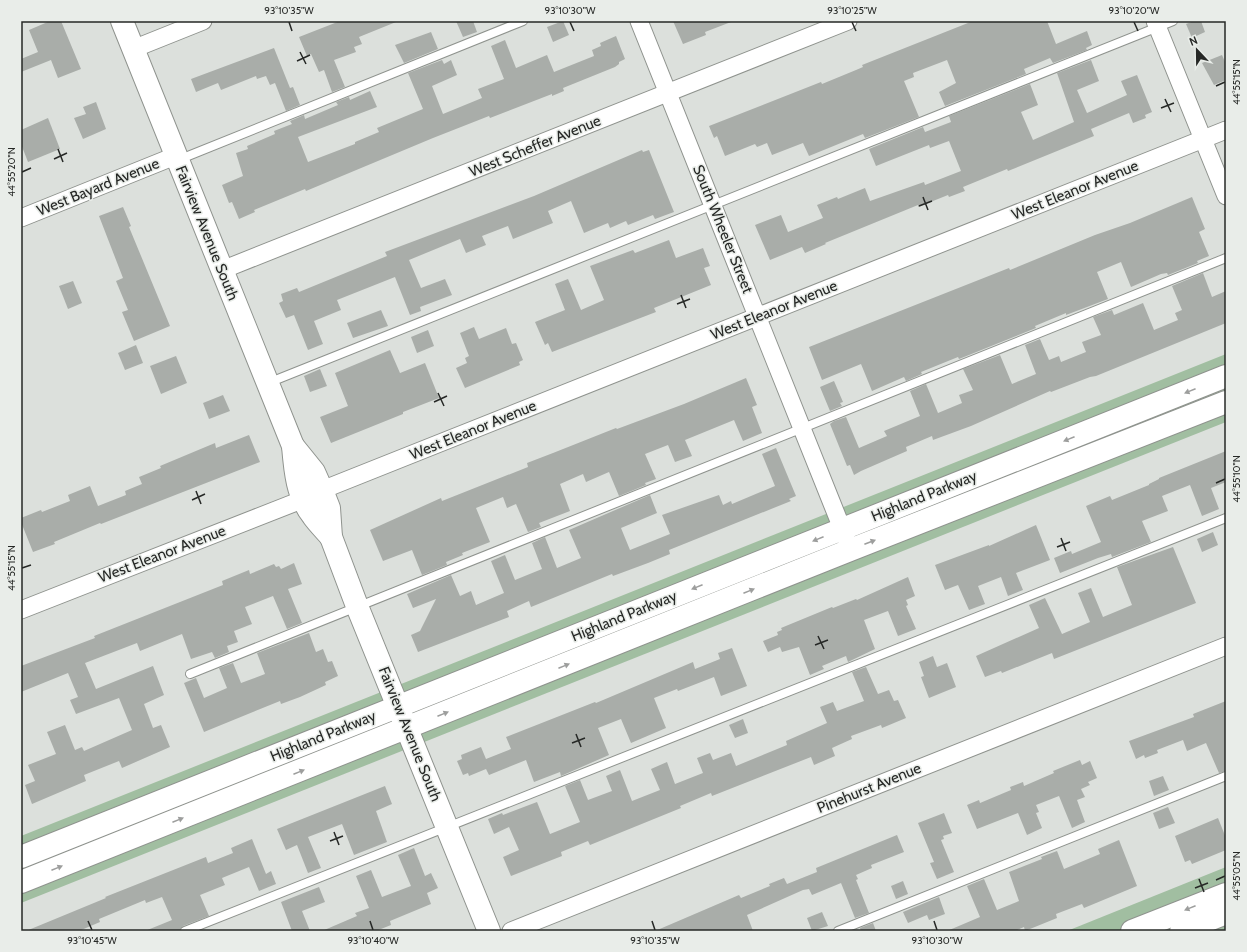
<svg xmlns="http://www.w3.org/2000/svg" width="1247" height="952" font-family="Cabin,sans-serif">
<rect width="100%" height="100%" fill="#dce0dc"/>
<!-- green -->
<g fill="#a1bea1">
<path d="M1226,354V422L21,903V836Z"/>
<path d="M1226,867V931H1067Z"/>
</g>
<!-- building -->
<g fill="#a9ada9">
<path d="M50,21H61L81,69L58,78L51,60L21,72V59L38,52L29,30Z"/>
<path d="M340,21L396,22L359,37L362,44L354,47L356,52L334,60L345,87L332,92L324,70L319,72L311,54L307,56L299,37Z"/>
<path d="M456,21H473L477,32L463,37Z"/>
<path d="M563,21L569,35L553,42L547,27Z"/>
<path d="M673,21H731V22L705,32L706,35L683,44Z"/>
<path d="M973,21H1047L1056,44L1087,31L1092,45L1086,48L1087,50L1053,63L1050,58L1024,69L1026,74L945,106L939,92L956,83L947,60L913,73L914,77L904,81L919,117L865,138L863,134L809,156L803,143L772,155L767,143L757,147L755,144L725,156L717,136L714,138L709,126L821,82L822,84L856,70L863,67L862,65Z"/>
<path d="M1194,21H1201L1205,32L1192,38L1186,24Z"/>
<path d="M431,32L438,49L404,63L395,45Z"/>
<path d="M616,36L625,59L619,62V64L615,67L563,88L564,91L552,96V94L490,118L489,116L433,138L306,191L305,189L254,210L255,212L239,219L232,202L229,203L222,185L243,176L236,153L248,149L247,146L275,134L274,131L292,124L290,121L304,115L305,119L338,105L336,102L349,97L350,100L370,91L377,107L298,137L308,162L355,144V142L379,132L377,128L423,109L408,73L442,60L444,64L451,60L457,75L432,86L443,114L482,98L478,89L504,79L491,46L505,40L516,68L547,55L554,72L594,56L592,50L601,46L600,43Z"/>
<path d="M274,48L290,88L293,87L300,105L286,111L275,83L270,85L266,76L257,79L256,76L221,90L218,83L196,92L191,79Z"/>
<path d="M1222,55L1226,64V80L1214,85L1202,63Z"/>
<path d="M1091,60L1099,81L1077,90L1087,113L1127,95L1121,81L1137,75L1152,112L1145,115L1146,118L1133,123L1129,113L1091,129L1094,136L1008,171L1007,169L963,187L965,191L949,197L948,195L918,207V205L825,243L826,244L805,253L802,247L770,260L755,225L781,215L788,232L823,218L817,205L837,197L838,199L865,188L870,201L924,182L925,185L961,171L949,141L930,148L929,145L876,166L869,149L923,127L925,132L951,122L949,116L1030,84L1038,105L1021,112L1033,140L1074,122L1057,73Z"/>
<path d="M96,102L106,129L83,139L74,118L86,114L83,107Z"/>
<path d="M48,118L60,149L28,162L21,144V130Z"/>
<path d="M642,150L643,152L649,150L674,212L655,219L653,215L628,225L626,221L610,228L608,223L584,233L571,201L548,211L553,223L513,239L508,226L482,236L486,245L466,253L460,239L409,260L421,288L445,279L452,295L420,307L421,311L410,315L395,277L337,300L341,310L314,321L323,344L308,350L294,315L286,318L279,303L283,301L281,294L297,288L299,292L387,256L385,252L534,196Z"/>
<path d="M1192,197L1205,229L1199,232L1209,256L1197,261L1198,263L1168,275L1167,273L1161,274L1131,287L1121,262L1097,272L1108,299L1066,315V313L1035,326L1036,328L959,359L958,357L921,372L922,374L906,381L904,377L872,391L861,364L822,380L809,347L1009,268L1010,270L1095,235L1130,223Z"/>
<path d="M123,207L131,226L129,227L170,326L134,341L122,312L128,310L116,281L123,278L99,216Z"/>
<path d="M669,240L676,258L703,248L710,266L704,268L711,285L654,308L656,312L552,352L548,343L545,345L535,322L565,310L555,284L568,279L581,310L604,300L590,266L633,250L635,253Z"/>
<path d="M1203,273L1212,297L1226,291V323L1096,376L1090,377L1051,392L1050,391L971,426L933,440L932,436L906,447L907,451L861,471L854,475L850,465L847,466L830,424L834,421L846,417L859,448L887,436L884,431L920,416L910,391L926,384L938,413L962,403L959,395L973,390L963,369L1000,355L1012,384L1036,374L1025,345L1040,339L1049,360L1059,356L1061,362L1086,352L1082,342L1101,335L1093,317L1112,310L1114,315L1143,303L1154,330L1178,320L1175,313L1182,310L1172,286Z"/>
<path d="M73,281L82,303L68,309L59,286Z"/>
<path d="M381,310L388,326L353,338L347,323Z"/>
<path d="M474,327L479,339L506,328L512,344L516,343L523,360L519,362L520,365L465,388L456,368L467,363L465,358L469,356L460,333Z"/>
<path d="M428,330L434,346L417,353L411,337Z"/>
<path d="M136,345L143,363L125,370L118,353Z"/>
<path d="M390,350L400,373L425,363L439,398L403,412V414L331,443L320,417L348,406L335,373Z"/>
<path d="M176,356L187,383L161,394L150,366Z"/>
<path d="M320,369L327,386L310,392L304,376Z"/>
<path d="M746,378L757,405L752,407L762,433L743,441L734,420L685,440L692,456L675,462L668,445L645,454L656,479L645,483L646,485L619,496L609,472L586,482L583,474L560,484L570,511L539,523L541,527L528,532L516,504L507,508L503,497L476,508L490,542L462,553L463,555L446,562L447,565L422,575L412,550L383,561L370,530L441,498L442,501L528,467L527,463L553,453L616,428L617,429L684,404Z"/>
<path d="M834,381L843,402L840,403L842,406L830,411L820,387Z"/>
<path d="M223,395L230,411L209,419L203,403Z"/>
<path d="M249,435L260,462L101,524L100,523L54,542L55,544L33,552L21,522V518L41,510L42,512L70,501L68,495L90,486L98,506L126,495L125,491L142,484L139,477L161,468L160,466L215,443L216,448Z"/>
<path d="M776,448L796,496L789,499L791,501L669,550L670,554L648,563L613,576L612,574L531,607L529,601L507,611L509,617L418,652L411,635L420,631L436,599L413,608L407,594L451,575L460,596L471,591L476,605L504,593L491,561L505,555L515,580L542,569L532,543L545,537L557,568L581,558L569,530L650,495L657,513L621,528L630,550L670,534L662,515L719,495L723,505L731,501L732,504L775,486L762,454Z"/>
<path d="M1226,451V482L1211,488L1219,509L1202,516L1190,485L1162,496L1168,511L1142,521L1151,542L1112,557L1111,554L1098,558L1060,573L1054,558L1071,551L1072,554L1101,542L1086,506L1110,496L1112,500L1149,485V484L1159,479V478Z"/>
<path d="M1036,525L1050,560L1016,573L1023,590L1008,596L1001,577L978,586L985,604L969,610L958,585L945,590L935,565L989,545V546Z"/>
<path d="M1213,532L1218,545L1202,552L1197,539Z"/>
<path d="M1173,547L1196,603L1054,659L1052,653L1002,673L1001,671L985,677L976,656L1039,628L1029,605L1045,598L1062,634L1090,622L1078,593L1091,588L1103,617L1132,605L1117,567Z"/>
<path d="M294,563L302,584L288,589L302,623L287,629L273,596L245,607L252,624L234,631L238,642L227,646L229,652L215,658L212,652L191,659L182,634L140,651L137,643L85,663L96,689L153,666L164,695L144,704L153,728L161,725L170,747L122,768L119,761L84,775L86,781L32,804L25,785L35,781L28,765L56,754L47,732L65,725L75,750L82,747L84,751L132,730L119,698L76,714L70,700L78,697L68,673L21,692V666L95,638L94,636L223,585L222,581L249,570L250,574L274,564L276,567L279,566L281,569Z"/>
<path d="M908,577L915,596L906,600L908,605L906,606L916,629L898,636L888,611L864,620L875,649L848,662L846,656L822,666L824,669L810,675L799,647L782,652L780,647L768,652L763,641L778,635L777,632L782,630L781,628L832,607L833,608L856,599L857,600Z"/>
<path d="M309,633L316,652L323,649L328,662L332,661L338,676L325,682L326,685L300,697L281,704L280,701L204,732L184,683L196,678L204,698L227,688L219,668L233,663L241,683L265,674L257,653Z"/>
<path d="M732,648L747,686L721,696L714,677L678,691L677,689L654,698L666,728L631,743L621,719L598,728L609,755L561,776L560,772L534,782L526,760L489,775L486,769L469,776L468,773L463,775L457,761L462,759L461,755L481,747L486,759L511,749L506,737L595,702L596,703L693,662L695,669L720,659L718,653Z"/>
<path d="M933,656L937,667L947,663L956,687L929,698L921,677L924,676L919,662Z"/>
<path d="M866,667L878,694L889,690L894,701L898,700L906,718L882,728L881,725L851,736L852,739L832,748L835,756L814,765L811,757L712,796L711,793L680,806L681,808L590,845L588,841L561,852L562,856L511,876L503,857L519,850L509,827L494,834L488,819L502,813L503,815L537,802L550,834L580,822L565,786L580,780L588,800L612,791L606,776L620,770L632,801L660,790L651,769L667,762L675,784L703,773L697,758L710,753L713,760L731,753L736,766L787,745L786,741L827,723L820,707L833,702L837,711L864,701L852,672Z"/>
<path d="M1226,701V771L1219,773L1206,743L1187,751L1183,740L1157,750L1158,753L1145,758L1144,755L1136,759L1129,741L1194,717L1193,714Z"/>
<path d="M743,719L748,733L735,738L729,725Z"/>
<path d="M1080,760L1082,765L1090,761L1097,778L1088,782L1090,785L1081,789L1085,797L1077,800L1085,822L1072,828L1059,796L1036,805L1039,812L1036,813L1042,828L1027,835L1018,813L977,829L967,805L979,800L980,803L1011,790L1010,787L1023,782L1024,786L1054,773L1053,771Z"/>
<path d="M1163,776L1169,790L1154,796L1149,781Z"/>
<path d="M385,786L392,804L376,811L387,842L354,855L342,824L308,837L321,868L308,873L297,845L286,850L277,829Z"/>
<path d="M1168,807L1175,823L1159,829L1153,813Z"/>
<path d="M944,813L952,833L943,836L944,839L941,840L954,872L937,879L930,863L934,862L918,823Z"/>
<path d="M1218,818L1226,838V850L1192,864L1190,860L1185,862L1175,836Z"/>
<path d="M897,835L904,852L871,865L872,868L856,875L858,879L856,880L869,913L855,918L841,883L812,895L809,889L803,890L747,915L753,931H655L739,895L741,898L770,886L769,884L784,878L787,884L817,872L816,868Z"/>
<path d="M252,839L266,874L271,871L276,884L259,891L249,867L222,878L225,885L200,895L209,916L183,926L180,931H145L172,920L162,897L146,903L145,900L99,919L100,922L79,931H26L106,898L105,897L206,857L208,863L233,853L231,848Z"/>
<path d="M1119,840L1137,886L1084,908L1082,904L1056,914L1057,918L1025,931L1024,927L1015,931H947L980,917L967,886L984,879L997,910L1019,901L1009,872L1042,859L1041,857L1057,851L1064,869L1100,854L1098,849Z"/>
<path d="M414,848L425,876L431,873L438,888L427,893L431,904L390,921L391,925L376,931H322L357,916L355,913L369,908L356,876L371,870L382,897L411,886L398,855Z"/>
<path d="M903,881L908,894L896,899L891,886Z"/>
<path d="M319,887L325,902L302,911L310,931H292L281,902Z"/>
<path d="M939,897L945,914L929,920L927,915L908,923L903,912Z"/>
<path d="M822,912L828,926L812,931L807,918Z"/>
<path d="M873,923L876,931H861L860,928Z"/>
</g>
<g fill="none" stroke-linecap="round" stroke-linejoin="round">
<defs>
<g id="lane">
<path d="M178,160L523,21"/>
<path d="M268,383L1173,21"/>
<path d="M190,674L1226,258"/>
<path d="M185,931L1226,518"/>
<path d="M838,931L1226,776"/>
</g>
<g id="street">
<path d="M639,21L847,541"/>
<path d="M1155,21L1226,196"/>
<path d="M133,49L203,21"/>
<path d="M21,218L175,156"/>
<path d="M222,270L848,21"/>
<path d="M322,490L1226,130"/>
<path d="M21,610L304,499"/>
<path d="M511,931L1226,646"/>
</g>
<g id="secondary">
<path d="M122,21L293,446C295,470 297,496 313,516C318,523 325,530 331,537"/>
<path d="M293,446L314,472L322,490L329,508L331,537L357,606L489,931"/>
<path d="M21,857L1226,376"/>
<path d="M21,882L850,550L1226,402"/>
</g>
<g id="primary">
<path d="M1132,931L1226,894"/>
<path d="M1181,931L1226,913"/>
</g>
</defs>
<!-- lane casing -->
<use href="#lane" stroke="#8f938e" stroke-width="10"/>
<!-- street casing -->
<use href="#street" stroke="#8f938e" stroke-width="19"/>
<!-- secondary casing -->
<use href="#secondary" stroke="#8f938e" stroke-width="24"/>
<!-- primary casing -->
<use href="#primary" stroke="#8f938e" stroke-width="24"/>
<!-- lane -->
<use href="#lane" stroke="#fff" stroke-width="8"/>
<!-- street -->
<use href="#street" stroke="#fff" stroke-width="17"/>
<!-- secondary -->
<use href="#secondary" stroke="#fff" stroke-width="22"/>
<!-- primary -->
<use href="#primary" stroke="#fff" stroke-width="22"/>
</g>
<!-- one-way arrows -->
<defs><path id="oneway-solid" d="M-6-.8H1V-3.2L6.5 0L1 3.2V.8H-6Z"/></defs>
<g fill="#9d9e9d">
<use href="#oneway-solid" transform="translate(1190 391) rotate(158)"/>
<use href="#oneway-solid" transform="translate(1069 439) rotate(158)"/>
<use href="#oneway-solid" transform="translate(818 539) rotate(158)"/>
<use href="#oneway-solid" transform="translate(870 542) rotate(-21)"/>
<use href="#oneway-solid" transform="translate(697 587) rotate(158)"/>
<use href="#oneway-solid" transform="translate(749 591) rotate(-22)"/>
<use href="#oneway-solid" transform="translate(564 666) rotate(-22)"/>
<use href="#oneway-solid" transform="translate(443 714) rotate(-22)"/>
<use href="#oneway-solid" transform="translate(299 772) rotate(-22)"/>
<use href="#oneway-solid" transform="translate(178 820) rotate(-22)"/>
<use href="#oneway-solid" transform="translate(57 868) rotate(-22)"/>
<use href="#oneway-solid" transform="translate(1190 908) rotate(158)"/>
</g>
<!-- ticks -->
<path fill="none" stroke="#262826" stroke-width="1.5" d="M289,22L292,31M570,22L574,31M852,22L856,31M1134,22L1138,31M300,52L306,64M297,61L310,55M1216,86L1225,82M1165,99L1171,112M1161,108L1174,103M58,149L63,162M54,159L67,153M22,172L31,168M923,197L928,210M919,206L932,201M681,295L686,308M677,304L690,299M438,393L444,406M434,402L447,396M1216,483L1225,479M196,491L201,504M192,500L205,494M1061,538L1066,551M1057,547L1070,542M22,568L31,565M818,636L824,649M815,645L828,640M576,734L581,747M572,743L585,738M334,832L339,845M330,841L343,836M1199,879L1204,892M1216,880L1225,876M1195,888L1208,883M88,921L92,930M370,921L373,930M652,921L655,930M934,921L937,930"/>
<g text-anchor="middle" dominant-baseline="central" stroke-width="3" stroke-linejoin="round" paint-order="stroke">
<!-- street labels -->
<g font-size="15" fill="#262826" stroke="#e9ede9">
<text transform="translate(535 146) rotate(-22)">West Scheffer Avenue</text>
<text transform="translate(98 187) rotate(-22)">West Bayard Avenue</text>
<text transform="translate(1075 190) rotate(-22)">West Eleanor Avenue</text>
<text transform="translate(723 229) rotate(68)">South Wheeler Street</text>
<text transform="translate(207 233) rotate(68)">Fairview Avenue South</text>
<text transform="translate(774 310) rotate(-22)">West Eleanor Avenue</text>
<text transform="translate(473 430) rotate(-22)">West Eleanor Avenue</text>
<text transform="translate(924 496) rotate(-22)">Highland Parkway</text>
<text transform="translate(162 554) rotate(-21)">West Eleanor Avenue</text>
<text transform="translate(624 616) rotate(-22)">Highland Parkway</text>
<text transform="translate(410 734) rotate(68)">Fairview Avenue South</text>
<text transform="translate(323 736) rotate(-22)">Highland Parkway</text>
<text transform="translate(869 788) rotate(-22)">Pinehurst Avenue</text>
</g>
</g>
<!-- border -->
<rect width="1247" height="952" fill="none" stroke="#e9ede9" stroke-width="44"/>
<!-- north arrow -->
<g transform="translate(1197 50) rotate(338)" stroke="#e9ede9" stroke-width="3" paint-order="stroke">
<path d="M0-3L7 15L0 10L-7 15Z" fill="#262826"/>
<text y="-6" font-size="11" font-weight="bold" text-anchor="middle" fill="#262826">N</text>
</g>
<rect x="22" y="22" width="1203" height="908" fill="none" stroke="#262826" stroke-width="1.5"/>
<g font-size="10" text-anchor="middle" fill="#262826">
<text x="289" y="14">93°10'35"W</text>
<text x="570" y="14">93°10'30"W</text>
<text x="852" y="14">93°10'25"W</text>
<text x="1134" y="14">93°10'20"W</text>
<text transform="translate(1236 82) rotate(-90)" y="4">44°55'15"N</text>
<text transform="translate(11 172) rotate(-90)" y="4">44°55'20"N</text>
<text transform="translate(1236 479) rotate(-90)" y="4">44°55'10"N</text>
<text transform="translate(11 568) rotate(-90)" y="4">44°55'15"N</text>
<text transform="translate(1236 876) rotate(-90)" y="4">44°55'05"N</text>
<text x="92" y="944">93°10'45"W</text>
<text x="373" y="944">93°10'40"W</text>
<text x="655" y="944">93°10'35"W</text>
<text x="937" y="944">93°10'30"W</text>
</g>
</svg>
